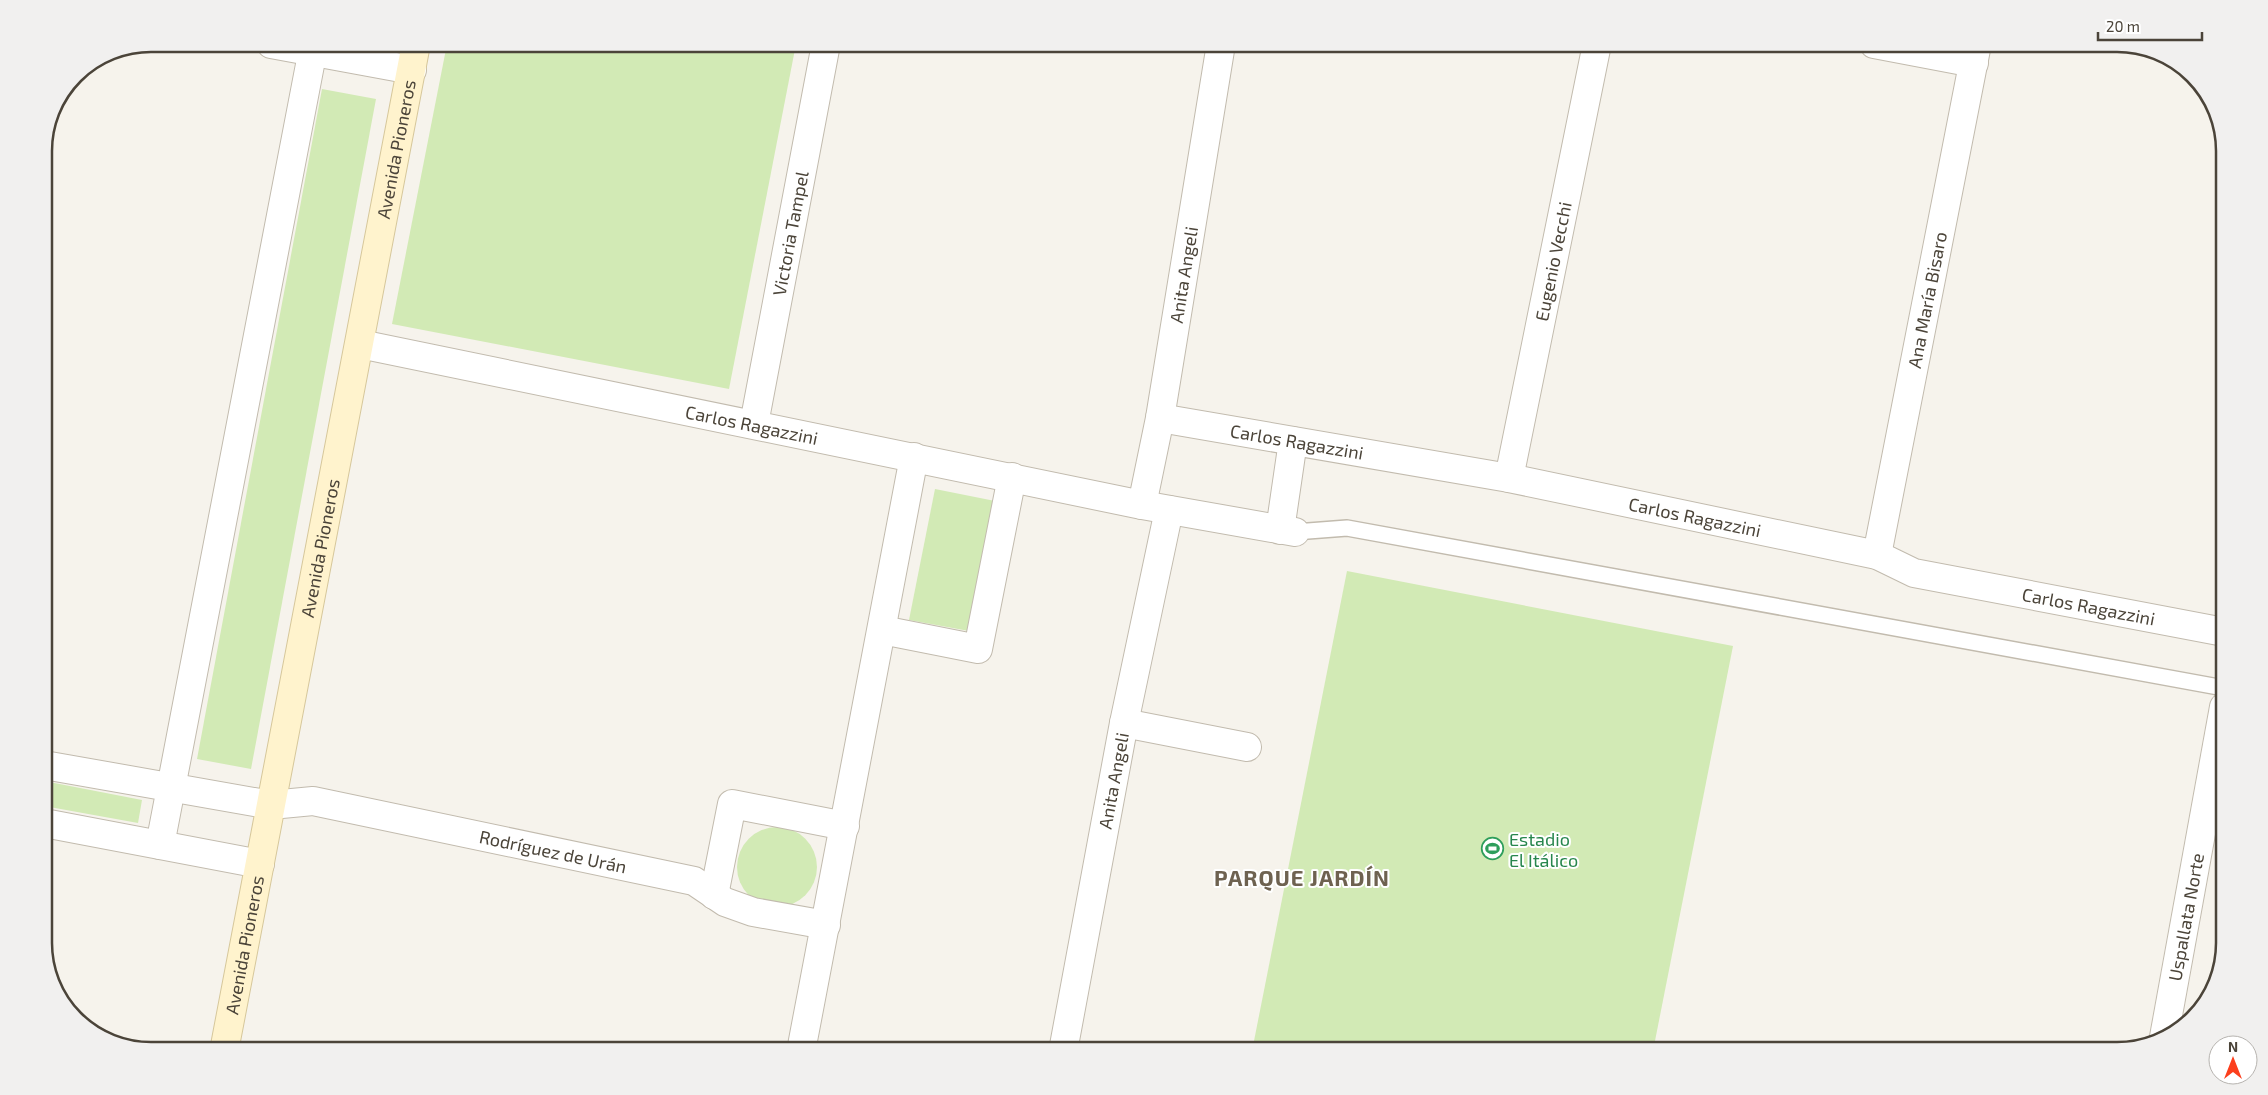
<svg xmlns="http://www.w3.org/2000/svg" width="2268" height="1095" font-family="'Exo 2',sans-serif">
<rect width="100%" height="100%" fill="#f6f3ec"/>
<!-- green -->
<g fill="#d2eab5">
<path d="M447,44H796L729,389L392,324Z"/>
<path d="M322,89L376,99L251,769L197,759Z"/>
<path d="M935,489L995,501L969,631L909,620Z"/>
<path d="M1347,571L1733,646L1653,1051H1252Z"/>
<path d="M44,781L142,800L138,823L44,806Z"/>
<circle cx="777" cy="867" r="40"/>
</g>
<g fill="none" stroke-linecap="round" stroke-linejoin="round">
<defs>
<path id="lane" d="M1295,532L1347,528L2224,688"/>
<g id="street">
<path d="M271,44L412,70"/>
<path d="M1874,44L1974,63"/>
<path id="s1" d="M360,344L1142,505L1295,532"/>
<path id="s2" d="M1160,418L1509,478L1877,555L1914,573L2224,632"/>
<path id="s3" d="M754,424L826,44"/>
<path id="s4" d="M1509,478L1597,44"/>
<path id="s5" d="M1142,505L1160,418L1221,44"/>
<path d="M1280,530L1293,441"/>
<path id="s6" d="M1877,555L1977,44"/>
<path d="M882,630L978,649L1012,477"/>
<path d="M1124,723L1247,747"/>
<path id="s7" d="M44,765L271,805L313,801L694,881L725,902L753,912L826,925"/>
<path d="M44,823L260,864"/>
<path d="M160,845L314,44"/>
<path d="M714,895L732,804L845,826"/>
<path id="s8" d="M2164,1037L2224,707"/>
<path d="M801,1051L914,457"/>
<path id="s9" d="M1063,1051L1124,723L1169,510"/>
</g>
<g id="secondary">
<path id="s10" d="M224,1051L416,44"/>
</g>
</defs>
<!-- lane casing -->
<use href="#lane" stroke="#c2bbae" stroke-width="18"/>
<!-- street casing -->
<use href="#street" stroke="#c2bbae" stroke-width="30"/>
<!-- secondary casing -->
<use href="#secondary" stroke="#d6c79b" stroke-width="30"/>
<!-- lane -->
<use href="#lane" stroke="#fff" stroke-width="15"/>
<!-- street -->
<use href="#street" stroke="#fff" stroke-width="28"/>
<!-- secondary -->
<use href="#secondary" stroke="#fff3cd" stroke-width="28"/>
</g>
<!-- icons -->
<defs>
<symbol id="stadium-ring" viewBox="-11 -11 22 22"><circle r="9.5" fill="#fff" stroke="#2e9e5b" stroke-width="1.5"/><path d="M0-5a6.5 5 0 1 0 0 10a6.5 5 0 1 0 0-10ZM-3.5-1.8h7v3.6h-7Z" fill="#2e9e5b"/></symbol>
</defs>
<g fill-rule="evenodd">
<use href="#stadium-ring" x="1480" y="836" width="25" height="25"/>
</g>
<g text-anchor="middle" dominant-baseline="central" stroke-width="4" stroke-linejoin="round" paint-order="stroke">
<!-- street labels -->
<g font-size="18" fill="#4b4439" stroke="#fff">
<text stroke="none"><textPath href="#s10" startOffset="918">Avenida Pioneros</textPath></text>
<text stroke="none"><textPath href="#s3" startOffset="194">Victoria Tampel</textPath></text>
<text stroke="none"><textPath href="#s4" startOffset="221">Eugenio Vecchi</textPath></text>
<text stroke="none"><textPath href="#s5" startOffset="234">Anita Angeli</textPath></text>
<text stroke="none"><textPath href="#s6" startOffset="260">Ana María Bisaro</textPath></text>
<text stroke="none"><textPath href="#s1" startOffset="400">Carlos Ragazzini</textPath></text>
<text stroke="none"><textPath href="#s2" startOffset="139">Carlos Ragazzini</textPath></text>
<text stroke="none"><textPath href="#s2" startOffset="544">Carlos Ragazzini</textPath></text>
<text stroke="none"><textPath href="#s10" startOffset="512">Avenida Pioneros</textPath></text>
<text stroke="none"><textPath href="#s2" startOffset="949">Carlos Ragazzini</textPath></text>
<text stroke="none"><textPath href="#s9" startOffset="275">Anita Angeli</textPath></text>
<text stroke="none"><textPath href="#s7" startOffset="518">Rodríguez de Urán</textPath></text>
<text stroke="none"><textPath href="#s8" startOffset="122">Uspallata Norte</textPath></text>
<text stroke="none"><textPath href="#s10" startOffset="108">Avenida Pioneros</textPath></text>
</g>
<!-- leisure labels -->
<g font-size="18" fill="#27864d" stroke="#fff" text-anchor="start">
<text x="1509" y="839">Estadio<tspan x="1509" dy="21">El Itálico</tspan></text>
</g>
<!-- district labels -->
<g font-size="22" font-weight="bold" letter-spacing="1" fill="#6e6250" stroke="#fff">
<text x="1302" y="877">PARQUE JARDÍN</text>
</g>
</g>
<!-- crop -->
<path d="M0 0H2268V1095H0ZM151 52H2117A99 99 0 0 1 2216 151V943A99 99 0 0 1 2117 1042H151A99 99 0 0 1 52 943V151A99 99 0 0 1 151 52Z" fill="#f1f0ef" fill-rule="evenodd"/>
<path fill="none" stroke="#4b4439" stroke-width="2.5" d="M151 52H2117A99 99 0 0 1 2216 151V943A99 99 0 0 1 2117 1042H151A99 99 0 0 1 52 943V151A99 99 0 0 1 151 52Z"/>
<!-- north arrow -->
<g transform="translate(2233 1060)"><circle r="24" fill="#ffffff" stroke="#b7b4b0"/>
<path d="M0-4L9 19L0 12L-9 19Z" fill="#fc3f1d"/>
<text y="-8" font-size="14" font-weight="bold" text-anchor="middle" fill="#4b4439">N</text>
</g>
<!-- scale -->
<path d="M2098 32v8h104v-8" fill="none" stroke="#4b4439" stroke-width="2.5"/>
<text x="2106" y="32" font-size="15" fill="#4b4439" stroke="#ffffff" stroke-width="4" paint-order="stroke">20 m</text>
</svg>
